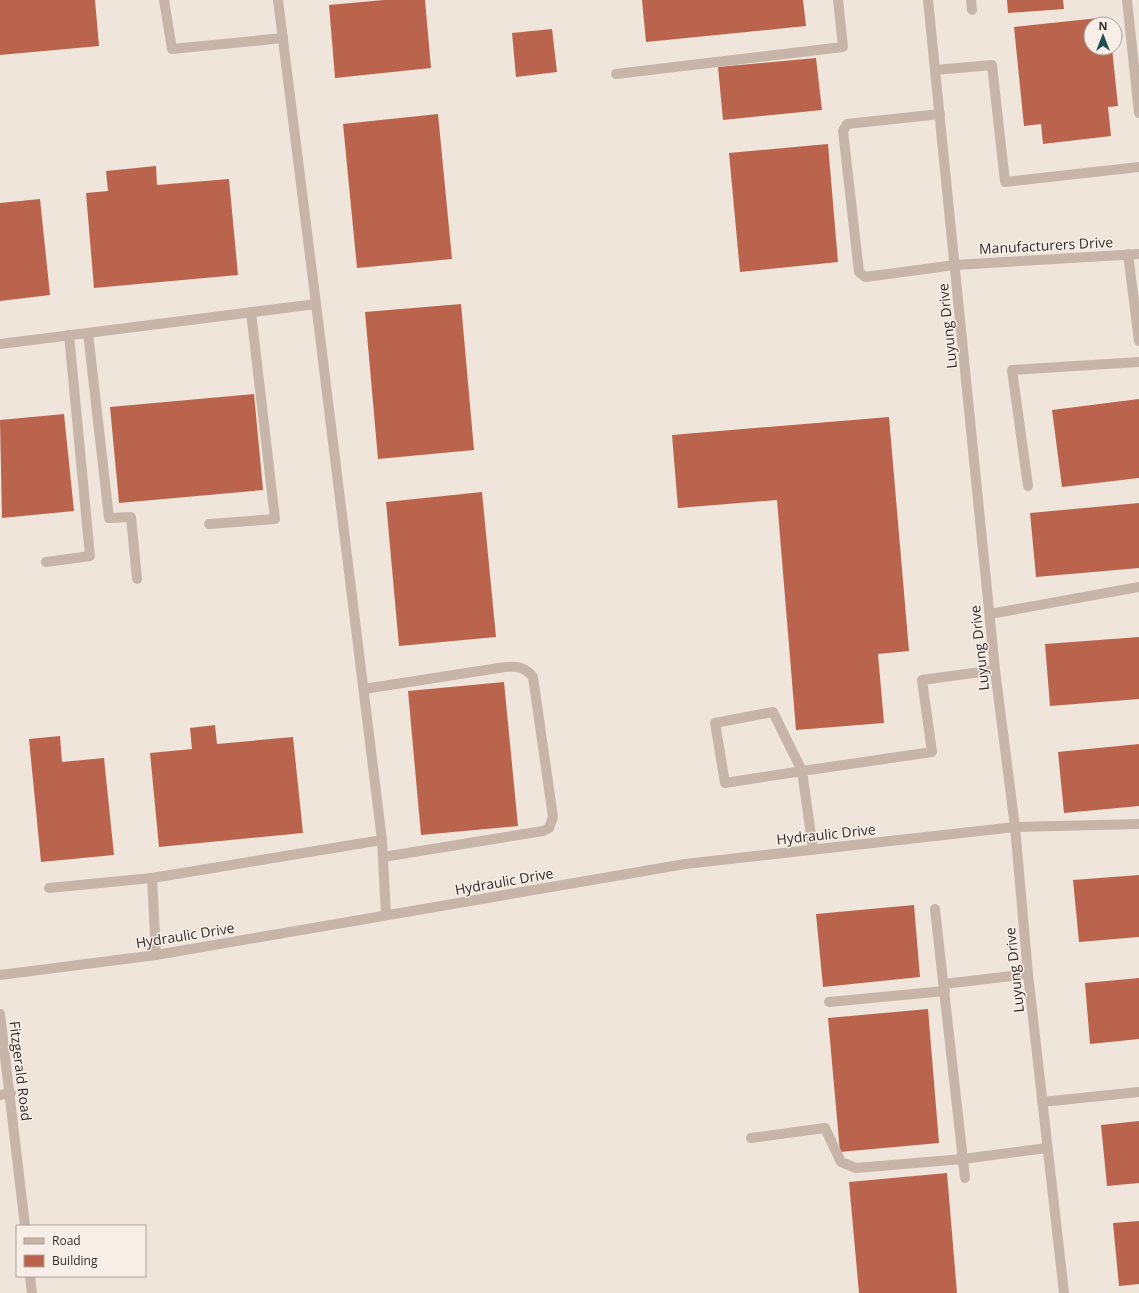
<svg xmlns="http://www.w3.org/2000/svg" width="1139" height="1293" font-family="'Open Sans',sans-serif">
<rect width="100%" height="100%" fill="#efe5db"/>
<!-- building -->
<g fill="#bb644d">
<path d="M0,0H95L99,46L0,55Z"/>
<path d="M384,0H425L431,68L335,78L329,5Z"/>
<path d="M642,0H803L806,26L646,42Z"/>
<path d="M1007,0H1063L1064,9L1008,13Z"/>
<path d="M1108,17L1109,24H1091V48H1112L1118,106L1108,107L1111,136L1043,144L1041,124L1024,126L1014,27Z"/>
<path d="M552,29L557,72L516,77L512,33Z"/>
<path d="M816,58L822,110L723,120L718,67Z"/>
<path d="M438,114L452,259L357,268L343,124Z"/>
<path d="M828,144L838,262L740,272L729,153Z"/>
<path d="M156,166L157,185L229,179L238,275L94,288L86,193L108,191L106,171Z"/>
<path d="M40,199L50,295L0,301V203Z"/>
<path d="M461,304L474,450L378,459L365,312Z"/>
<path d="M254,394L263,490L119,503L110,407Z"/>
<path d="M1139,399V478L1062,487L1052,410Z"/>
<path d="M64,414L74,511L2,518L0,420Z"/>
<path d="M889,417L909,651L878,654L884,723L796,730L777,500L678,508L672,435Z"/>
<path d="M482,492L496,637L399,646L386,502Z"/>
<path d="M1139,503V568L1036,577L1030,513Z"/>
<path d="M1139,637V699L1050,706L1045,644Z"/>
<path d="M504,682L518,826L421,835L408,691Z"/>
<path d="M215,725L217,744L293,737L303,833L159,847L150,753L192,749L190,728Z"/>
<path d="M60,736L62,762L104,758L114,855L41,862L29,739Z"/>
<path d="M1139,744V806L1064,813L1058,752Z"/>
<path d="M1139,875V937L1079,942L1073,880Z"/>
<path d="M914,905L920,977L823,987L816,914Z"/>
<path d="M1139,978V1039L1090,1044L1085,983Z"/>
<path d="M928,1009L939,1143L840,1152L828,1018Z"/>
<path d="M1139,1121V1183L1107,1186L1101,1125Z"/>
<path d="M947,1173L957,1293H859L849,1182Z"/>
<path d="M1139,1221V1284L1119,1286L1113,1223Z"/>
</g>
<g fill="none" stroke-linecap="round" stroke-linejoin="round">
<!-- service -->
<g stroke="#c6b5a8" stroke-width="10">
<path d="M164,0L172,49L283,38"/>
<path d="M278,0L316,304"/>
<path d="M971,0L972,10"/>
<path d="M1127,0L1139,113"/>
<path d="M935,70L992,65L1005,182L1139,167"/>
<path d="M616,74L843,47L838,0"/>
<path d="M940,114L847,124L843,131L859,272L865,277L955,265"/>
<path d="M1128,254L1139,341"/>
<path d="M88,333L109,518L131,517L137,579"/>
<path d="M0,344L316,304L382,840L386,915"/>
<path d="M1028,486L1012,370L1139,362"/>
<path d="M209,524L275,519L251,312"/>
<path d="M46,562L90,556L69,335"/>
<path d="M990,614L1139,587"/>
<path d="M364,689L505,667C517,666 525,667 533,677L553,817L549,828L543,831L383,857"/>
<path d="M1015,827L1139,824"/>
<path d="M813,849L802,771L725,783L715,723L773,712L802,771L932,752L922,680L995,670"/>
<path d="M49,888L152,878"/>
<path d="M935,909L965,1178"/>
<path d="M156,955L152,878L382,840"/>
<path d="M944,984L1028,974"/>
<path d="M829,1002L945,991"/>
<path d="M0,1095L11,1093"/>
<path d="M1042,1102L1139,1092"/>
<path d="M751,1138L825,1128L841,1162L856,1168L963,1159L1047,1148"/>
</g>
<!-- minor -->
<g stroke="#c6b5a8" stroke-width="10">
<path d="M928,0L995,670L1015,827L1028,974L1064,1293"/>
<path d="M955,265L1139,254"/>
<path d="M0,975L156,955L685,864L1015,827"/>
<path d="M0,1014L25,1226"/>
<path d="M30,1276L32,1293"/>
</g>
</g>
<g text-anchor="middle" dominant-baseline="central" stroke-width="3" stroke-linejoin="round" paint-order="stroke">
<!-- street labels -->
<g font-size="14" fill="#342b28" stroke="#f7efe7">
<text transform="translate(1046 245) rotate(-3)">Manufacturers Drive</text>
<text transform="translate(947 326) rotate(-96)">Luyung Drive</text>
<text transform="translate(979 648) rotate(-96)">Luyung Drive</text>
<text transform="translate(826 834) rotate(-6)">Hydraulic Drive</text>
<text transform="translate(504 881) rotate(-10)">Hydraulic Drive</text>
<text transform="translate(185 935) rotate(-9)">Hydraulic Drive</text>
<text transform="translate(1014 970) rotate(-96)">Luyung Drive</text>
<text transform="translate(21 1071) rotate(83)">Fitzgerald Road</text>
</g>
</g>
<!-- legend -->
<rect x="16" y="1225" width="130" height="52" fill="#f7efe7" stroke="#a9a19b"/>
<rect x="24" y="1238" width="20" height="6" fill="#c6b5a8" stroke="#a9a19b"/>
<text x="52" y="1245" font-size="12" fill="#342b28">Road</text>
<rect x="24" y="1255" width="20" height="12" fill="#bb644d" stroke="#a9a19b"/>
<text x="52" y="1265" font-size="12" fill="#342b28">Building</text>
<!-- north arrow -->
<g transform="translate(1103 36)"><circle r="19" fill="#f7efe7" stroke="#a9a19b"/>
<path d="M0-3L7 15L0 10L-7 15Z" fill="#215052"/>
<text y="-6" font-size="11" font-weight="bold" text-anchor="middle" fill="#342b28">N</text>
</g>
</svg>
